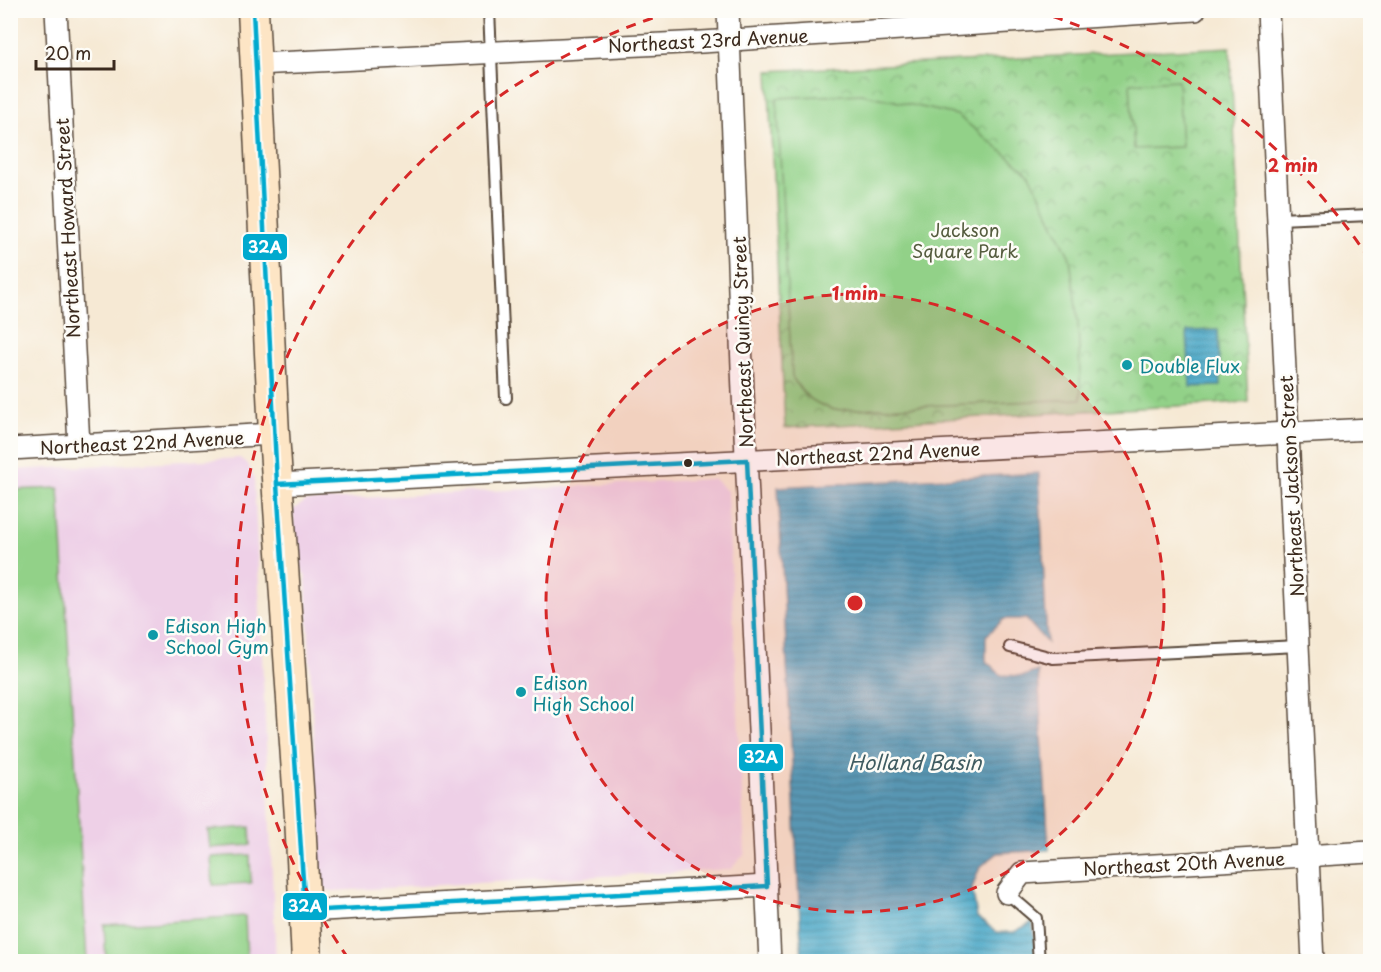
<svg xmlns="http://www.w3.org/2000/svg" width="1381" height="972" font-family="'Playpen Sans',sans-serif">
<defs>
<pattern id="park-crowns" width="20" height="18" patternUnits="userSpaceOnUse" patternTransform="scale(1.5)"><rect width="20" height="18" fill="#92d188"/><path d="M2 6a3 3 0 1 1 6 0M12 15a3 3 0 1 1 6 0" fill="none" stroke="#78aa6f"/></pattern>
<pattern id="water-rules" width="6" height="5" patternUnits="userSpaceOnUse" patternTransform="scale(1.5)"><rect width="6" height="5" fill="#47a6c6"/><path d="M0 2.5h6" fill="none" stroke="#3c87a0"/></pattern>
</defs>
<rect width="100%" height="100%" fill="#fdfcf7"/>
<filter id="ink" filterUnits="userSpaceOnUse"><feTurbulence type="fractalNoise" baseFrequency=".0167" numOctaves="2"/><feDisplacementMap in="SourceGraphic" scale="12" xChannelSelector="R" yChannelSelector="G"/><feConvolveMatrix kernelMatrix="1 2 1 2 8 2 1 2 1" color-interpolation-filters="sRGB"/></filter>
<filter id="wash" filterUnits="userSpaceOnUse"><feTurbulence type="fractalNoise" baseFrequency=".008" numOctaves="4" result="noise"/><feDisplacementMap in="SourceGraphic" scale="24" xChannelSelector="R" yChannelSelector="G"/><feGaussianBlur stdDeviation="1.35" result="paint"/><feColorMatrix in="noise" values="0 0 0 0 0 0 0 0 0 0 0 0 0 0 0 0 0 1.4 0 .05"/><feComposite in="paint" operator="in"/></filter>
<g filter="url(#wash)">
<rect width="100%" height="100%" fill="#f6e9d4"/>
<!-- built -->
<g fill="#eed0e7">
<path d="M240,458L248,464L254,478L276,961L11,962V470Z"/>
<path d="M714,479L727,491L745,853L731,869L333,891L316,887L308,846L317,810L306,578L296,557L293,510L306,501Z"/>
</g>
<!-- park -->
<path fill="url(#park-crowns)" stroke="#667e53" stroke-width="1.5" d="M1230,47L1248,402L785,428L768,71Z"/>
<!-- garden -->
<g fill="#92d188" stroke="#667e53" stroke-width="1.5">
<path d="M1178,80L1182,147L1134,149L1130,83Z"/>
<path d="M862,94L957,115L1030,174L1070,258L1078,323L1081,399L834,410C811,402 804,396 792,377L777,98Z"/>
<path d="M59,488L87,961H11V490Z"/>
<path d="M250,827L251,845L210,848L208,830Z"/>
<path d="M250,855L251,883L213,885L211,857Z"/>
<path d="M245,916L247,961H106L104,925Z"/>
</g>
<!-- water -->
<g fill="url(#water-rules)" stroke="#416872" stroke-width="1.5">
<path d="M1218,330L1221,386L1190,387L1187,331Z"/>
<path d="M1039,473L1047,643L1026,619H1004L986,636V661L1001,675L1024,676L1038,671L1049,850L998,853L980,867L972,888L977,917L997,932H1014L1033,922L1036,961H802L778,487Z"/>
</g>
</g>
<g filter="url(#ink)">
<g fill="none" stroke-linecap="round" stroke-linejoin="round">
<defs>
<g id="lane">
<path d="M489,10L506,398"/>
<path d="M1279,219L1370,215"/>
<path d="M1010,647L1053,658L1298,646"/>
<path d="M1007,893L1036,918L1039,962"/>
</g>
<g id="street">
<path d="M56,10L79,445"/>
<path d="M728,10L743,392L770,962"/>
<path d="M1268,10L1313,962"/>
<path d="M256,64L702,42L1195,10"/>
<path d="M10,449L274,434"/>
<path d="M277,484L1370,429"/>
<path d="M1007,893L1022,873L1370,852"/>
<path d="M305,911L767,886"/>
</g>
<path id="secondary" d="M253,10L274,434L300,817L307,962"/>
</defs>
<!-- lane casing -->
<use href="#lane" stroke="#574739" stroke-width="14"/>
<!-- street casing -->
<use href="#street" stroke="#574739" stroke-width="24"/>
<!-- secondary casing -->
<use href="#secondary" stroke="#574739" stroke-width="33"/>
<!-- lane -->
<use href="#lane" stroke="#fff" stroke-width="10"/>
<!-- street -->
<use href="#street" stroke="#fff" stroke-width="21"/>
<!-- secondary -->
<use href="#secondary" stroke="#fde5c5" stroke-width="30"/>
<defs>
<g id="bus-1">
<path d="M253,10L277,484"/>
<path d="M747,460L767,886L305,911L277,484Z"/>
</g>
</defs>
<!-- bus-1 casing -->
<use href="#bus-1" stroke="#fdfcf7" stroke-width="9"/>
<!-- bus-1 -->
<use href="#bus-1" stroke="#00a9ce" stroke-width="4.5"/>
</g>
</g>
<!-- distance rings -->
<circle cx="855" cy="603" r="309" fill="#d62828" fill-opacity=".12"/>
<g fill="none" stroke="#d62828" stroke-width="3" stroke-dasharray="10 8">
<circle cx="855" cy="603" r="309"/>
<path d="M348 958A619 619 0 0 1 674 11M1036 11A619 619 0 0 1 1368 257"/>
</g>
<!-- markers -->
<g fill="#0f9aa8" stroke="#fdfcf7" stroke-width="2">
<circle cx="1127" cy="365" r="6"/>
<circle cx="153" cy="635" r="6"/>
<circle cx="521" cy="692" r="6"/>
</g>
<circle fill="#3b2a1e" stroke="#fdfcf7" stroke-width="2" cx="688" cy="463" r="5"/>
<g text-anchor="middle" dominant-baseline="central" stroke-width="5" stroke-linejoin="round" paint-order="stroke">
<!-- street labels -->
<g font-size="18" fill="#3b2a1e" stroke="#fdfcf7">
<text transform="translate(708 40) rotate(-3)">Northeast 23rd Avenue</text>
<text transform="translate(67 228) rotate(-93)">Northeast Howard Street</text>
<text transform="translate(742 342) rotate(-92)">Northeast Quincy Street</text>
<text transform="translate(142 442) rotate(-3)">Northeast 22nd Avenue</text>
<text transform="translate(878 453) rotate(-3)">Northeast 22nd Avenue</text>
<text transform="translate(1291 486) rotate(-93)">Northeast Jackson Street</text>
<text transform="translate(1184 863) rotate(-3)">Northeast 20th Avenue</text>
</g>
<!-- park labels -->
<g font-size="18" fill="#555c3e" stroke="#fdfcf7">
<text x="965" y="229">Jackson<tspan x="965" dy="21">Square Park</tspan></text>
</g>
<!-- culture labels -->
<g font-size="18" fill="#0d838f" stroke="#fdfcf7" text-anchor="start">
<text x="1139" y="365">Double Flux</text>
<text x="165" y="625">Edison High<tspan x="165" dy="21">School Gym</tspan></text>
<text x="533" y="682">Edison<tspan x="533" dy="21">High School</tspan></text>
</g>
<!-- water labels -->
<g font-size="20" font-style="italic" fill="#405c61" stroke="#fdfcf7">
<text x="915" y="762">Holland Basin</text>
</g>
</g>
<circle cx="855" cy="603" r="9" fill="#d62828" stroke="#fdfcf7" stroke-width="3"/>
<g font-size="18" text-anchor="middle" font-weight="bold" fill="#d62828" stroke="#fdfcf7" stroke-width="5" stroke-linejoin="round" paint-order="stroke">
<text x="1293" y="172">2 min</text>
<text x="855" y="300">1 min</text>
</g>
<g stroke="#fdfcf7" stroke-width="2">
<rect x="242" y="233" width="46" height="28" rx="6" fill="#00a9ce"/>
<rect x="738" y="743" width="46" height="29" rx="6" fill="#00a9ce"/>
<rect x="282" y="892" width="46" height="29" rx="6" fill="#00a9ce"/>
</g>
<g font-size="16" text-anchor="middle" font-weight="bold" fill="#fff">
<text x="265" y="253">32A</text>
<text x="761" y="763">32A</text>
<text x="305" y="912">32A</text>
</g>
<!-- margin -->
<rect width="1381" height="972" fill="none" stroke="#fdfcf7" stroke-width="36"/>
<!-- scale -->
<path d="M36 60v9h78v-9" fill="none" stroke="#3b2a1e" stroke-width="3"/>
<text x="45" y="60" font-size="18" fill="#3b2a1e" stroke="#fdfcf7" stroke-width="4.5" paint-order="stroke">20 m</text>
</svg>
